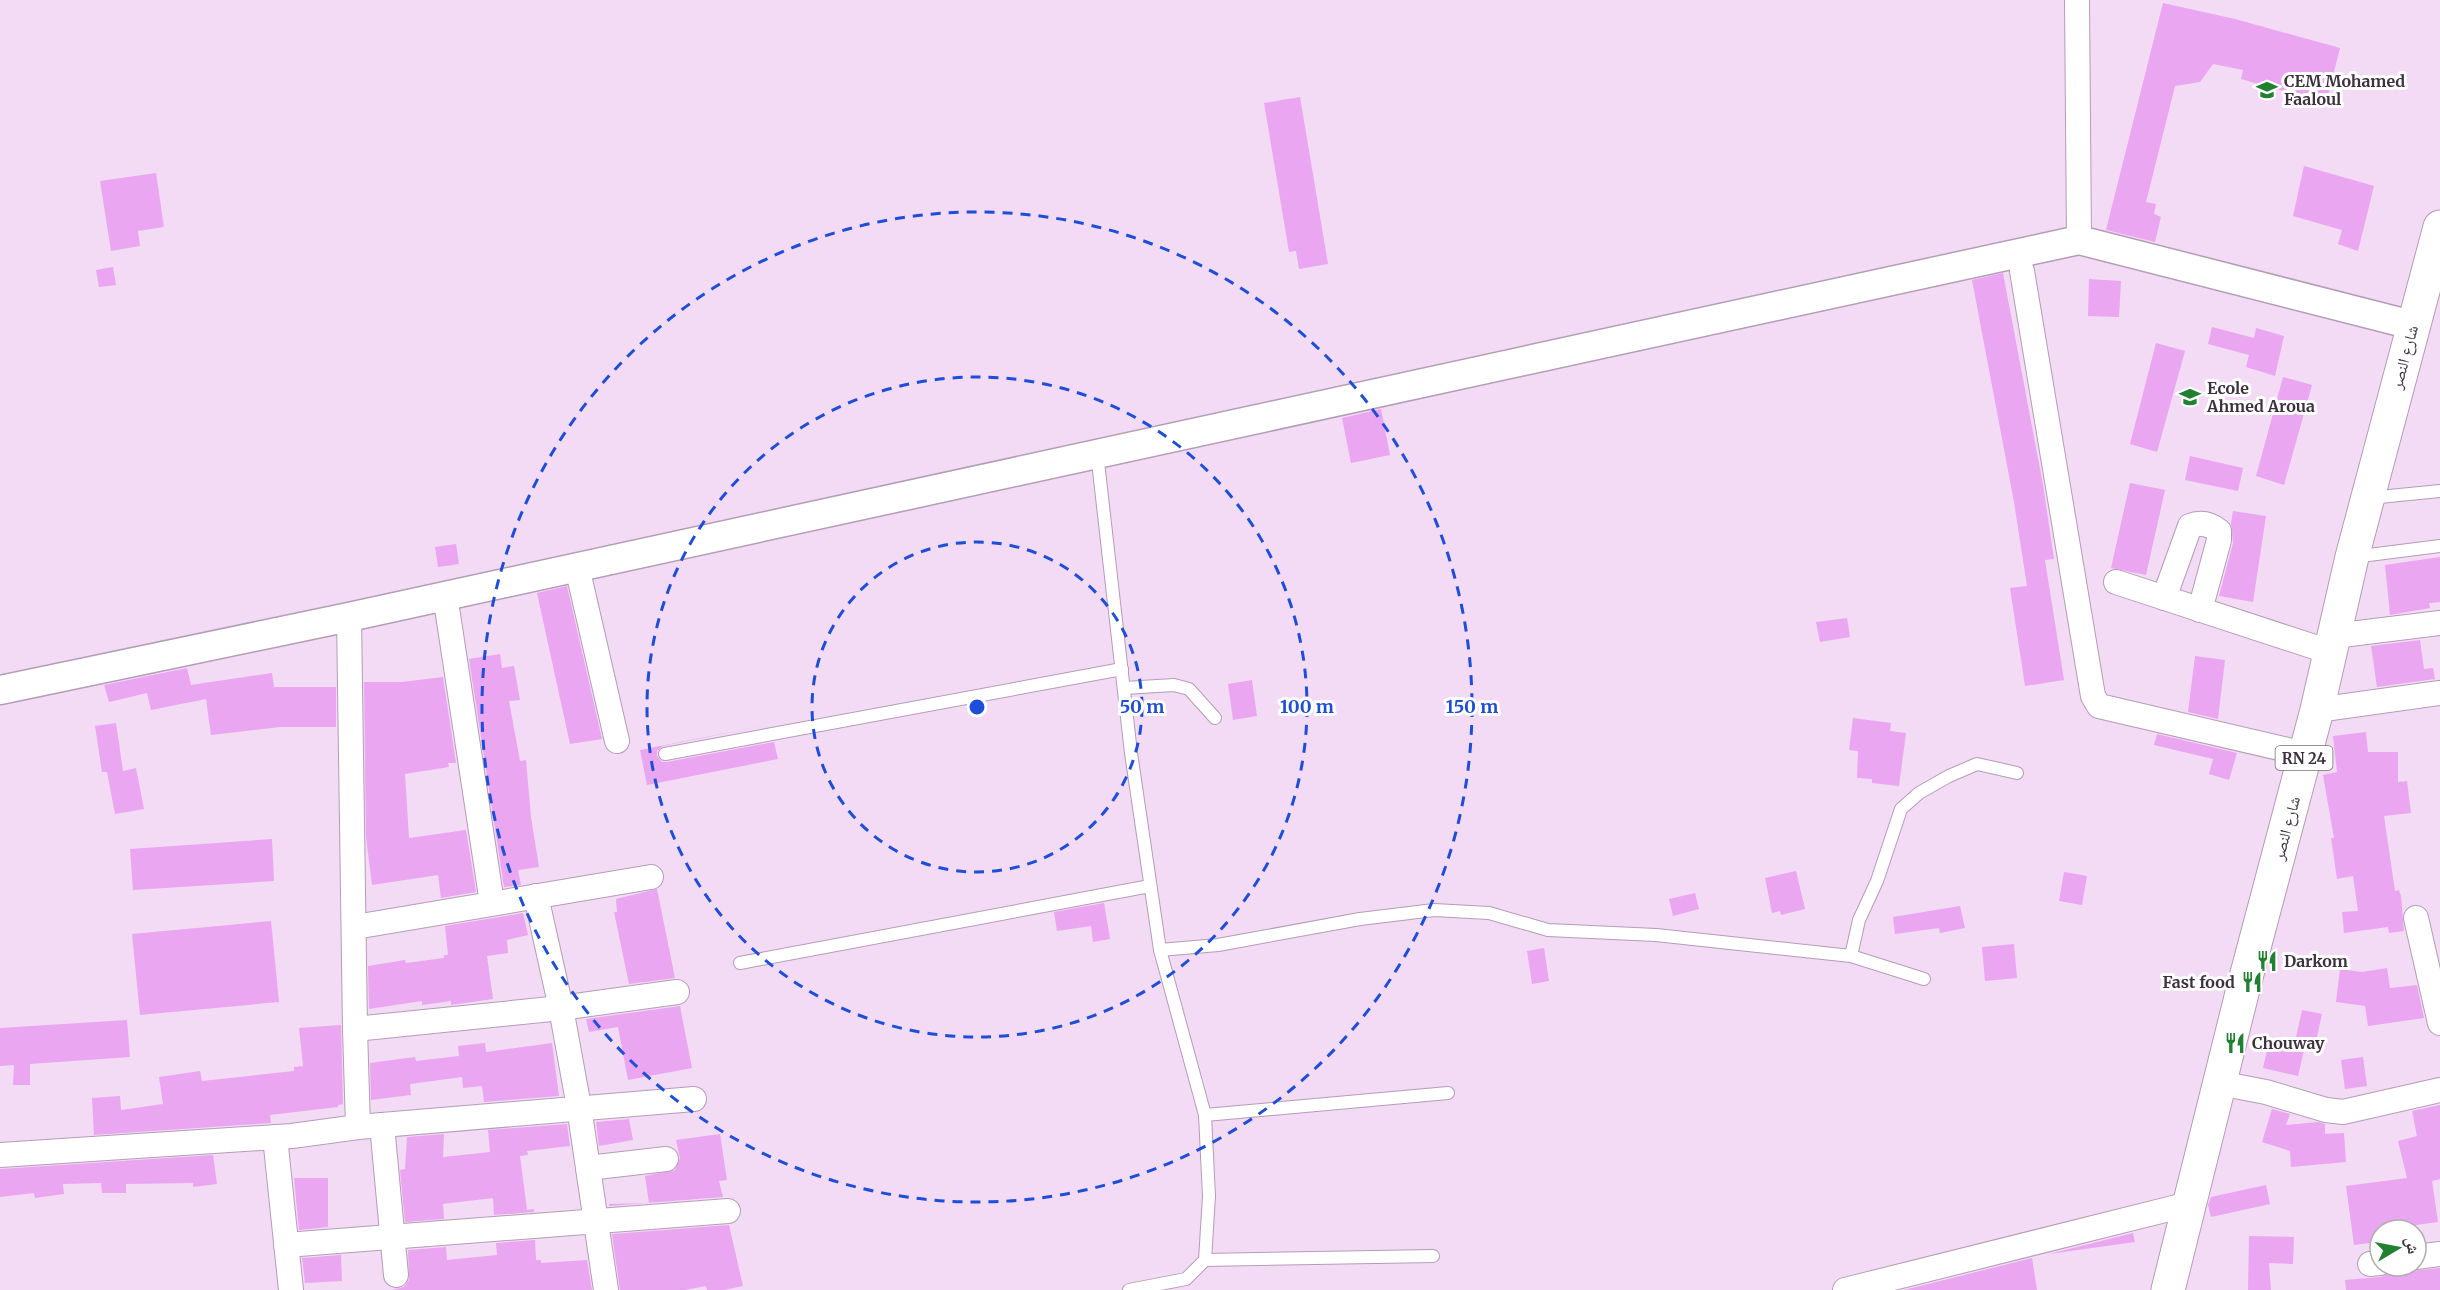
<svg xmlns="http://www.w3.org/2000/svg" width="2440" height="1290" font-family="Merriweather,'Noto Naskh Arabic',serif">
<rect width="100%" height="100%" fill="#f3daf5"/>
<!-- building -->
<g fill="#eaa6f0">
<path d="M2163,3L2235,19L2340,48L2326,103L2241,79L2243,70L2213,64L2200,82L2175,86L2146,202L2156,204L2154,214L2161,217L2155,242L2106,230Z"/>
<path d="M1300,97L1328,264L1299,269L1296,251L1289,252L1264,103Z"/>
<path d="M2304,166L2374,186L2358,251L2338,244L2342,230L2293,216Z"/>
<path d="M156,173L164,227L138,231L140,246L111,251L100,181Z"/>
<path d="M113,267L116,285L99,287L96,270Z"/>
<path d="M2003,273L2043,485L2054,559L2045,560L2064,680L2025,686L2010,588L2027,586L2014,502L1972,280Z"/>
<path d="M2089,279L2121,281L2119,317L2088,316Z"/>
<path d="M2212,327L2254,338L2256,328L2284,336L2275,376L2246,367L2249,355L2208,344Z"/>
<path d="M2156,343L2185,351L2157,452L2130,444Z"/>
<path d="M2283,377L2312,385L2284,485L2256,476Z"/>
<path d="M1381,409L1390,455L1351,463L1342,418Z"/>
<path d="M2190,456L2243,468L2238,491L2185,480Z"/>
<path d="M2130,483L2165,490L2146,575L2111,568Z"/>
<path d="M2233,511L2266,516L2253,602L2219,596L2233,543L2231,523Z"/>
<path d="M456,544L459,564L438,567L435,547Z"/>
<path d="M2440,557V602L2429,603L2430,608L2390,615L2385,565Z"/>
<path d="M567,586L602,739L570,744L537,593Z"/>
<path d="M1847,618L1850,637L1820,642L1816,622Z"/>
<path d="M2420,640L2424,669L2433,668L2435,679L2377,687L2371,646Z"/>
<path d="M500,654L502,668L514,666L520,700L509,701L520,761L526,760L531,817L539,867L518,870L521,885L504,887L469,659Z"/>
<path d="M2195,656L2225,660L2218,719L2188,712Z"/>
<path d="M187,668L191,685L272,673L274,687H336V727H280L211,735L206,699L151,710L147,693L109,702L104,685Z"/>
<path d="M443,677L456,763H448L449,767L405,774L409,838L466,830L476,892L441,898L438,875L372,885L366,837L364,682H402Z"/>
<path d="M1252,680L1257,716L1233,720L1228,684Z"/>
<path d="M1853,718L1891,723L1890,731L1906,733L1899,786L1872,783V779L1857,778L1858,751L1849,750Z"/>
<path d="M116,723L123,771L136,768L144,809L115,814L107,772H102L95,726Z"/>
<path d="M771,724L663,746L657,751V756L662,762H667L774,742L778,759L647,785L640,750Z"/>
<path d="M2366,732L2368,752H2398V782L2407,781L2411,813L2384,816L2395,891L2399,890L2401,896L2404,931L2389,933L2388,927L2344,933L2342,912L2358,911L2353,876L2337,879L2331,838H2334L2323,775L2337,772L2333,736Z"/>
<path d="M2157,734L2237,753L2229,780L2209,774L2213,759L2154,745Z"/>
<path d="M272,839L274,881L133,890L130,849Z"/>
<path d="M1796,871L1805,909L1781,915L1780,911L1772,913L1765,878Z"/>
<path d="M2064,872L2087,876L2082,905L2059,901Z"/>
<path d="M657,889L675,978L629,984L614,912H617L616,899Z"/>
<path d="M1695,893L1699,909L1673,916L1669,899Z"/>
<path d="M1104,903L1110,939L1093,942L1091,926L1057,931L1054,912Z"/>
<path d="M1960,906L1965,928L1940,933L1939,928L1895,934L1893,917Z"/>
<path d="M523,913L528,935L507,940L508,953L487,956L493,999L451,1005V1001L422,1005V1001L369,1009L368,966L405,960L406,963L444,958V955H448L445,926Z"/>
<path d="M271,921L279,1002L140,1015L132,934Z"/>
<path d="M2014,944L2017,978L1985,981L1982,947Z"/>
<path d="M1544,948L1549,981L1532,984L1527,951Z"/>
<path d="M2387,968L2390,988L2417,985L2424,1018L2368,1026L2365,1006L2336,1002L2340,969L2362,972Z"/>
<path d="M680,1006L692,1068L628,1080L618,1027L589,1032L586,1019Z"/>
<path d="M2302,1010L2322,1014L2316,1041L2296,1037Z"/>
<path d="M127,1020L130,1057L30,1064V1085H13L14,1065L0,1066V1028Z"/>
<path d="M341,1025L343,1104L338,1105V1107L270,1115L271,1123L94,1135L92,1098L120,1096L121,1110L163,1104L159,1077L200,1071L202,1081L294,1071V1067L303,1066L299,1028Z"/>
<path d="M2269,1042L2304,1050L2298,1076L2263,1068Z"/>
<path d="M485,1043L486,1052L552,1043L559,1096L484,1102L482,1086L463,1088L462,1077L410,1084L411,1095L371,1100L370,1063L415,1057L416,1061L459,1056L458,1046Z"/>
<path d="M2363,1057L2367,1086L2345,1089L2341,1060Z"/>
<path d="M2440,1105V1179L2432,1181L2438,1222L2380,1230L2377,1231L2378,1242L2354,1245L2346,1186L2407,1178L2398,1141L2417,1136L2412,1111Z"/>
<path d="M2272,1109L2290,1114L2286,1125L2318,1122L2325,1124V1134L2344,1133L2346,1162L2291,1167L2290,1151L2262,1142Z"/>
<path d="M629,1119L633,1140L599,1146L596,1122Z"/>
<path d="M567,1124L570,1146L527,1151L528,1155L520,1156L527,1210L534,1209V1212L494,1215L493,1198L443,1204L444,1219L405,1222L400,1170L405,1169L407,1137L444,1134L443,1157L490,1152L488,1130Z"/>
<path d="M720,1134L727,1180L719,1181L723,1197L609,1206V1204L649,1203L645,1176L675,1170L680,1158L676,1140Z"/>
<path d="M213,1155L217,1184L193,1187V1183L126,1184V1193H102L101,1183L63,1184L64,1194L35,1198L34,1193L0,1197V1169Z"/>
<path d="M294,1178H328V1227L299,1230Z"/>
<path d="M2266,1185L2270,1204L2211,1217L2208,1205L2211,1197Z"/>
<path d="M729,1225L743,1286L724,1290H707L706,1286L685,1290H620L612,1234Z"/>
<path d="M2133,1233L2135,1242L2049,1254Z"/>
<path d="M2249,1236L2294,1237L2293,1264L2269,1263L2271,1290H2248Z"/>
<path d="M535,1240L536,1260H541V1263L587,1260L592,1290H392L404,1287L409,1280L408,1250L446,1247L447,1260L497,1255L496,1243Z"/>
<path d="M341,1255L342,1281L305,1283L302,1258Z"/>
<path d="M2032,1258L2037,1290H1904Z"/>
<path d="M2440,1268V1290H2346L2345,1280L2381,1277L2390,1273Z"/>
</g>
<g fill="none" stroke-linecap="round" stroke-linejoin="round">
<defs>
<g id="service">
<path d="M1097,453L1131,753L1160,950L1205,1115L1209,1196L1205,1260L1186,1279L1129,1290"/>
<path d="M2369,498L2440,491"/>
<path d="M2353,557L2440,546"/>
<path d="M1124,688L1174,685L1189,689L1215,718"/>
<path d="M665,754L1122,669"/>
<path d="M1160,950L1218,945L1360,919L1434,910L1489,913L1548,930L1656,935L1851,956L1924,979"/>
<path d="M1851,956L1859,920L1877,881L1901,809L1919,793L1949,776L1977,764L2017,773"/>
<path d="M740,963L1150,886"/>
<path d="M1205,1115L1448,1093"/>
<path d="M1205,1260L1433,1256"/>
</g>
<g id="minor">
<path d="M2077,0L2079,240"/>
<path d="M2022,271L2093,696L2099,706L2305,754"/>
<path d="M577,567L617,741"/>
<path d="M2116,582L2330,652"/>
<path d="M445,595L492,903"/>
<path d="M2164,598L2190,526C2200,522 2210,524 2219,531V540L2200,610"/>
<path d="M349,617L355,1029L358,1127"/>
<path d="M2334,636L2440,623"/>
<path d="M2317,710L2440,693"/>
<path d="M536,896L561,1008L579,1107L606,1290"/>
<path d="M2416,918L2440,1023"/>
<path d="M355,927L651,877"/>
<path d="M355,1029L561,1008L677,992"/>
<path d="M2219,1083L2266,1092L2326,1110L2343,1112L2440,1090"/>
<path d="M382,1125L396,1275"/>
<path d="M275,1137L291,1290"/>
<path d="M0,1155L292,1136L358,1127L694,1099"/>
<path d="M588,1168L666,1159"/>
<path d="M286,1245L728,1211"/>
<path d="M2416,1257L2440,1254"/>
<path d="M2370,1264L2380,1263"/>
<path d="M1845,1290L2189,1204"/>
</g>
<path id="tertiary" d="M0,690L349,617L2079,240L2412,325"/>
<path id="primary" d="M2168,1290L2244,985L2317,710L2352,557L2440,227"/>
</defs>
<!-- service casing -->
<use href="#service" stroke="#b49db6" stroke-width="14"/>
<!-- minor casing -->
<use href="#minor" stroke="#b49db6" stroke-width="26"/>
<!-- tertiary casing -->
<use href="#tertiary" stroke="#b49db6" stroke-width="31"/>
<!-- primary casing -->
<use href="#primary" stroke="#b49db6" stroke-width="35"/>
<!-- service -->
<use href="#service" stroke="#fff" stroke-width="12"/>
<!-- minor -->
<use href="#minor" stroke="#fff" stroke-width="24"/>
<!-- tertiary -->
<use href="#tertiary" stroke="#fff" stroke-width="28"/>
<!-- primary -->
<use href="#primary" stroke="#fff" stroke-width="33"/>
</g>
<!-- distance rings -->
<g fill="none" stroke="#1d4ed8" stroke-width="3" stroke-dasharray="10 8">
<circle cx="977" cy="707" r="165"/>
<circle cx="977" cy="707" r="330"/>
<circle cx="977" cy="707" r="495"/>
</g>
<!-- icons -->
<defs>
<symbol id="school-bare" viewBox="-9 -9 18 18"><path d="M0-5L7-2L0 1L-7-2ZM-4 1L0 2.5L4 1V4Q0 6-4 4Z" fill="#228031" stroke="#fff" stroke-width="2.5" paint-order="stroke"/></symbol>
<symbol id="restaurant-bare" viewBox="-9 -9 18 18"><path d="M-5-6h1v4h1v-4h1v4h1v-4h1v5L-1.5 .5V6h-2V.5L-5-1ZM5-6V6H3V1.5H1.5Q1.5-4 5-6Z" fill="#228031" stroke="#fff" stroke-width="2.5" paint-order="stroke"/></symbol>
</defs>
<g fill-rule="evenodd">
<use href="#school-bare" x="2252" y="75" width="30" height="30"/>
<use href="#school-bare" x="2175" y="382" width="30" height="30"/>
<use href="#restaurant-bare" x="2252" y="946" width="30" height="30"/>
<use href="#restaurant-bare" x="2237" y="967" width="30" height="30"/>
<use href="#restaurant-bare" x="2220" y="1028" width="30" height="30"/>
</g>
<g text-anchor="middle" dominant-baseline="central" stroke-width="6" stroke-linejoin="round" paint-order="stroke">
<!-- shield labels -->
<rect fill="#fff" stroke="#767077" stroke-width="1.5" x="2275.5" y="746" width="57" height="24" rx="4.5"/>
<g font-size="15" font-weight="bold" fill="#3c323d">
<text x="2304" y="758">RN 24</text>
</g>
<!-- poi labels -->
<g font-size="16" font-weight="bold" fill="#3c323d" stroke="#fff" text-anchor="start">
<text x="2284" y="81">CEM Mohamed<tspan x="2284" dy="18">Faaloul</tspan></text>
<text x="2207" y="388">Ecole<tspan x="2207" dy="18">Ahmed Aroua</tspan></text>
<text x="2284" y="961">Darkom</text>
<text x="2235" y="982" text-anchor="end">Fast food</text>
<text x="2252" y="1043">Chouway</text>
</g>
<!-- street labels -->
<g font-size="16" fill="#3c323d" stroke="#fff">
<text transform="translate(2404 357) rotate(-75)">شارع النصر</text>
<text transform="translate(2286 828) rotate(-75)">شارع النصر</text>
</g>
</g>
<circle cx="977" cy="707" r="9" fill="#1d4ed8" stroke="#fff" stroke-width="3"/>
<g font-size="18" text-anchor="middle" font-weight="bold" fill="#1d4ed8" stroke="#fff" stroke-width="6" stroke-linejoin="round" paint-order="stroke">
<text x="1142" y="713">50 m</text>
<text x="1307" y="713">100 m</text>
<text x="1472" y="713">150 m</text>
</g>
<!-- north arrow -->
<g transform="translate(2398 1248) rotate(80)"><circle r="28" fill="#ffffff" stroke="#b1adb1" stroke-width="1.5"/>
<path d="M0-4.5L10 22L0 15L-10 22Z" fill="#228031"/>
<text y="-9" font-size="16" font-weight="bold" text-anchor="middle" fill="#3c323d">ش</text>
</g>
</svg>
